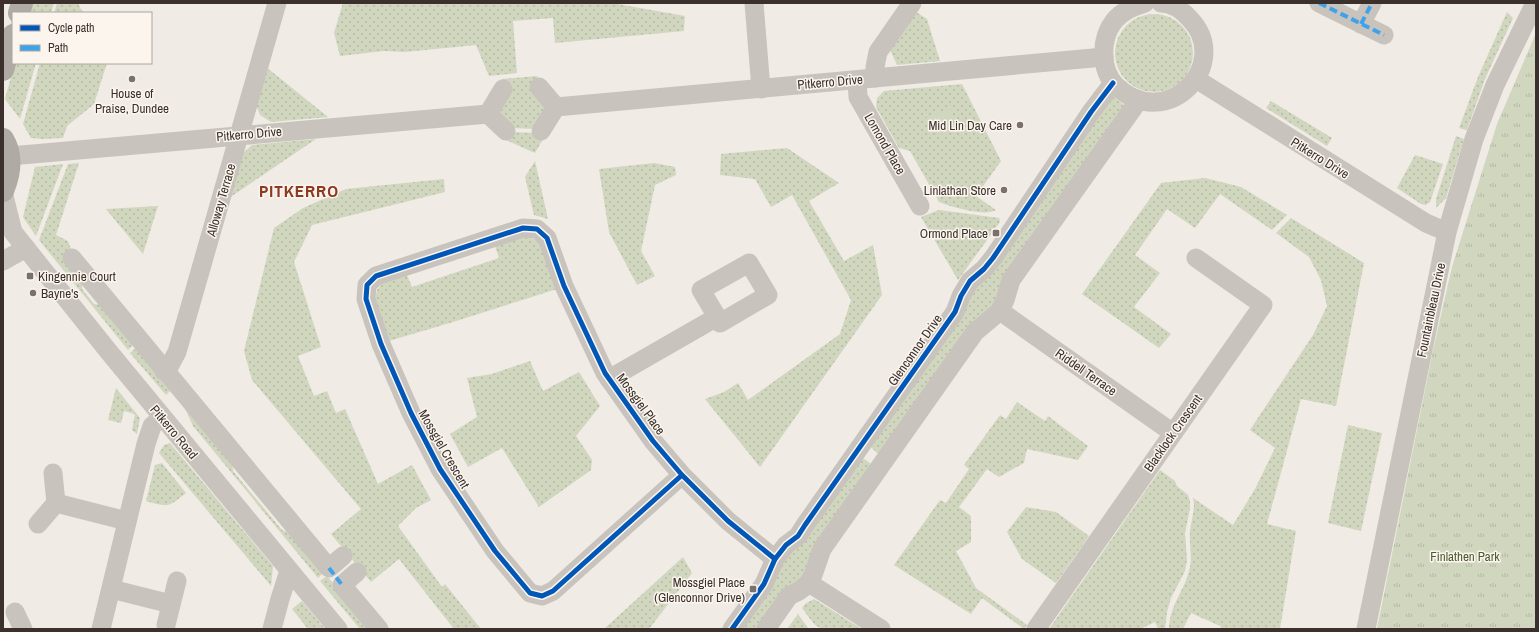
<svg xmlns="http://www.w3.org/2000/svg" width="1539" height="632" font-family="'Archivo Narrow',sans-serif">
<defs>
<pattern id="grass-dots" width="8" height="8" patternUnits="userSpaceOnUse"><rect width="8" height="8" fill="#d1d6bf"/><path d="M2 2h.1M6 6h.1" fill="none" stroke="#b4b8a4" stroke-width="1.8" stroke-linecap="round"/></pattern>
<pattern id="park-tufts" width="24" height="20" patternUnits="userSpaceOnUse"><rect width="24" height="20" fill="#d1d6bf"/><path d="M3 7l-1-3M5 7V3M7 7l1-3M15 17l-1-3M17 17v-4M19 17l1-3" fill="none" stroke="#b4b8a4"/></pattern>
</defs>
<rect width="100%" height="100%" fill="#f0ebe5"/>
<!-- grass -->
<g fill="url(#grass-dots)">
<path d="M32,3H54L51,13H29Z"/>
<path d="M57,3H78L82,11L88,13H54Z"/>
<path d="M343,3H612L685,16L684,31L555,43L553,18L513,21L517,73L489,76L476,45L405,52L384,51L340,56L334,33Z"/>
<path d="M916,12L927,19L940,61L897,65L890,50Z"/>
<path d="M1507,12L1513,18L1485,79L1467,130L1459,128L1478,77Z"/>
<circle cx="1154" cy="53" r="39"/>
<path d="M15,63H36L20,119L5,99Z"/>
<path d="M40,63H107L94,104L67,126L63,138L44,139L31,138L23,124Z"/>
<path d="M266,67L328,117L271,122L260,115L256,105Z"/>
<path d="M537,76L544,103V116L537,129L510,128L500,117L499,84L502,79Z"/>
<path d="M962,84L1001,161L976,196L996,210C984,217 952,207 939,202L910,151L899,148L876,107L877,98L884,91Z"/>
<path d="M1112,96L1128,108L1003,295L886,452L877,453L871,447L965,298Z"/>
<path d="M1271,101L1332,138L1327,146L1266,108Z"/>
<path d="M513,132L535,133L543,139L535,153L506,140Z"/>
<path d="M1456,136L1464,139L1446,198L1436,208V199Z"/>
<path d="M316,139L229,198L241,155L252,145Z"/>
<path d="M787,148L839,183L809,201L844,261L873,245L882,295L760,467L705,399L724,392L738,383L748,400L840,334L851,300L792,195L771,207L755,179L720,175L721,154Z"/>
<path d="M1415,155L1443,164L1430,202L1426,205L1421,204L1397,188Z"/>
<path d="M535,161L548,219L534,215L525,177Z"/>
<path d="M79,163L56,235L68,241L83,282L82,289L94,304L102,305L134,344L128,350L39,240L68,164Z"/>
<path d="M654,163L675,167L676,175L655,185L641,251L655,276L637,285L609,232L599,169Z"/>
<path d="M63,164L36,236L23,217L35,167Z"/>
<path d="M1205,178L1241,187L1287,215L1272,230L1220,194L1195,228L1167,209L1135,255L1160,273L1134,307L1171,334L1159,348L1082,294L1161,183Z"/>
<path d="M444,179L445,192L312,225L294,262L321,347L298,356L314,396L327,391L336,413L345,409L378,484L412,465L431,500L416,508L398,526L442,587L445,584L481,629H454L399,559L371,582L331,534L361,509L252,380L244,351L274,228L303,208L346,189Z"/>
<path d="M158,206L143,254L106,209Z"/>
<path d="M939,210L999,218L1000,222L958,280L921,217Z"/>
<path d="M1291,218L1364,263L1336,406L1301,399L1267,524L1296,531L1280,629H1222L1220,626L1191,613L1183,629H1169C1169,607 1184,591 1189,571C1193,558 1189,545 1190,531C1191,520 1196,509 1193,498L1233,525L1255,489L1275,448L1250,430L1313,335L1327,306L1321,280L1309,257L1276,233Z"/>
<path d="M527,236L540,242L557,289L453,322L389,341L375,299L377,290L383,282L407,275L412,287L499,258L495,246Z"/>
<path d="M137,347L172,389L166,395L130,353Z"/>
<path d="M530,361L543,391L579,372L600,406L576,436L592,460L591,470L539,507L502,448L468,467L450,434L477,417L467,378L492,374Z"/>
<path d="M116,388L140,418L137,434L132,430L135,414L124,411L121,423L108,420Z"/>
<path d="M180,398L232,461L233,471L282,530L295,535L324,572L318,578L193,426Z"/>
<path d="M1017,402L1045,421L1048,416L1088,446L1078,460L1027,449L1024,463L999,477L987,469L959,507L971,516V542L956,551L976,588L1027,625L1024,629L982,598L971,614L894,565L940,500L946,503L969,469L964,465L1000,415L1006,419Z"/>
<path d="M1348,425L1382,433L1361,531L1328,523Z"/>
<path d="M170,443L273,566L271,586L159,453L164,445Z"/>
<path d="M863,458L870,463L872,471L810,574L762,629H737L776,566Z"/>
<path d="M162,463L186,493C168,508 168,507 146,501L155,465Z"/>
<path d="M1160,470L1175,481L1177,486L1188,495L1190,501V508L1185,533L1187,560L1185,571L1171,598L1167,612L1165,629H1158L1155,622L1140,629H1049Z"/>
<path d="M1026,507L1056,512L1089,536L1056,583L1022,559L1007,532Z"/>
<path d="M683,557L692,573L649,629H604Z"/>
<path d="M327,576L372,629H360L320,581Z"/>
<path d="M814,599L862,629H848L846,627L844,629C815,629 819,631 802,608L805,604Z"/>
<path d="M302,601L325,629H308L292,609Z"/>
<path d="M798,614L808,628L787,629Z"/>
</g>
<!-- park -->
<path fill="url(#park-tufts)" d="M1536,33V629H1377L1433,350L1452,267L1497,124Z"/>
<!-- pitch -->
<path fill="#d1d6bf" d="M950,108L954,118L949,132L941,135L929,129L924,119Z"/>
<g fill="none" stroke-linecap="round" stroke-linejoin="round">
<!-- minor -->
<g stroke="#c9c3be" stroke-width="19">
<path d="M754,3L761,89"/>
<path d="M1145,3C1133,7 1122,11 1114,21C1100,39 1100,70 1116,86C1167,134 1233,64 1190,19C1183,11 1172,3 1161,3"/>
<path d="M1319,3L1384,35"/>
<path d="M1361,24L1372,3"/>
<path d="M875,78V67L878,52L912,3"/>
<path d="M1196,79L1426,223L1447,232"/>
<path d="M857,80L858,97L920,206"/>
<path d="M539,87L556,107L541,131"/>
<path d="M503,89L488,114L506,131"/>
<path d="M556,107L1104,57"/>
<path d="M10,156L488,114"/>
<path d="M3,192L13,232L109,352L338,629"/>
<path d="M72,258L329,568L343,556"/>
<path d="M3,261L26,248"/>
<path d="M1000,311L1173,433"/>
<path d="M164,371L170,365L177,352L277,3"/>
<path d="M609,379L717,317L701,290L749,263L768,295L720,323L717,317"/>
<path d="M53,473L56,503"/>
<path d="M682,475L553,591L542,596L530,593L495,551L440,469L411,413L381,344L366,299L367,285L376,276L523,228L537,229L547,238L564,286L605,373L653,441L682,475L728,521L775,559"/>
<path d="M38,524L56,503L127,521"/>
<path d="M357,572L342,585L379,629"/>
<path d="M809,583L881,629"/>
<path d="M111,589L171,604"/>
<path d="M15,612L23,629"/>
<path d="M166,625L177,581"/>
<path d="M101,629L146,444L152,426L162,417"/>
<path d="M272,629L280,599L289,571"/>
<path d="M732,629L764,584L775,559L786,545L798,536L805,525L955,312L961,296L970,281L984,269L993,258L1091,112L1113,83"/>
<path d="M766,629L789,596L799,591L809,583L813,575L822,549L975,332L1000,311L1005,300L1011,280L1139,100"/>
<path d="M1036,629L1263,305L1196,258"/>
<path d="M1366,629L1447,232L1474,139L1495,85L1535,3"/>
</g>
<!-- highway -->
<g stroke="#afaaa4" stroke-width="22">
<path d="M19,13L22,3"/>
<path d="M3,70L13,35"/>
<path d="M3,139C13,155 10,174 3,191"/>
</g>
<!-- quiet -->
<g stroke="#3fa3eb" stroke-width="4" stroke-dasharray="8 4" stroke-linecap="butt">
<path d="M1319,3L1384,35"/>
<path d="M1361,24L1372,3"/>
<path d="M329,568L342,585"/>
</g>
<defs>
<g id="cycleway">
<path d="M682,475L553,591L542,596L530,593L495,551L440,469L411,413L381,344L366,299L367,285L376,276L523,228L537,229L547,238L564,286L605,373L653,441L682,475L728,521L775,559"/>
<path d="M732,629L764,584L775,559L786,545L798,536L805,525L955,312L961,296L970,281L984,269L993,258L1091,112L1113,83"/>
</g>
</defs>
<!-- cycleway casing -->
<use href="#cycleway" stroke="#fbf5ee" stroke-width="8"/>
<!-- cycleway -->
<use href="#cycleway" stroke="#0057b8" stroke-width="5"/>
</g>
<!-- markers -->
<g fill="#7a716c" stroke="#fbf5ee" stroke-width="1.5">
<circle cx="132" cy="79" r="4"/>
<circle cx="1020" cy="125" r="4"/>
<circle cx="1004" cy="190" r="4"/>
<rect x="992" y="229" width="8" height="8" rx="2"/>
<rect x="26" y="272" width="8" height="8" rx="2"/>
<circle cx="33" cy="293" r="4"/>
<rect x="749" y="585" width="8" height="8" rx="2"/>
</g>
<g text-anchor="middle" dominant-baseline="central" stroke-width="3" stroke-linejoin="round" paint-order="stroke">
<!-- street labels -->
<g font-size="13" fill="#3b302b" stroke="#fbf5ee">
<text transform="translate(830 82) rotate(-5)">Pitkerro Drive</text>
<text transform="translate(249 134) rotate(-5)">Pitkerro Drive</text>
<text transform="translate(885 144) rotate(60)">Lomond Place</text>
<text transform="translate(1320 158) rotate(32)">Pitkerro Drive</text>
<text transform="translate(221 200) rotate(-74)">Alloway Terrace</text>
<text transform="translate(1431 310) rotate(-78)">Fountainbleau Drive</text>
<text transform="translate(915 350) rotate(-55)">Glenconnor Drive</text>
<text transform="translate(1086 372) rotate(35)">Riddell Terrace</text>
<text transform="translate(641 404) rotate(54)">Mossgiel Place</text>
<text transform="translate(174 432) rotate(50)">Pitkerro Road</text>
<text transform="translate(1173 433) rotate(-55)">Blacklock Crescent</text>
<text transform="translate(444 449) rotate(60)">Mossgiel Crescent</text>
</g>
<!-- poi labels -->
<g font-size="13" fill="#3b302b" stroke="#fbf5ee" text-anchor="end">
<text x="132" y="93" text-anchor="middle">House of<tspan x="132" dy="15">Praise, Dundee</tspan></text>
<text x="1012" y="125">Mid Lin Day Care</text>
<text x="996" y="190">Linlathan Store</text>
<text x="988" y="233">Ormond Place</text>
<text x="38" y="276" text-anchor="start">Kingennie Court</text>
<text x="41" y="293" text-anchor="start">Bayne's</text>
<text x="745" y="582">Mossgiel Place<tspan x="745" dy="15">(Glenconnor Drive)</tspan></text>
</g>
<!-- park labels -->
<g font-size="13" fill="#4a5a2e" stroke="#fbf5ee">
<text x="1465" y="556">Finlathen Park</text>
</g>
<!-- district labels -->
<g font-size="17" font-weight="bold" letter-spacing="1" fill="#8c3b22" stroke="#fbf5ee">
<text x="299" y="190">PITKERRO</text>
</g>
</g>
<!-- border -->
<rect width="1539" height="632" fill="none" stroke="#3b302b" stroke-width="8"/>
<!-- legend -->
<rect x="12" y="12" width="140" height="52" fill="#fbf5ee" stroke="#aea6a0"/>
<rect x="20" y="25" width="20" height="6" fill="#0057b8" stroke="#aea6a0"/>
<text x="48" y="32" font-size="12" fill="#3b302b">Cycle path</text>
<rect x="20" y="45" width="20" height="6" fill="#3fa3eb" stroke="#aea6a0"/>
<text x="48" y="52" font-size="12" fill="#3b302b">Path</text>
</svg>
